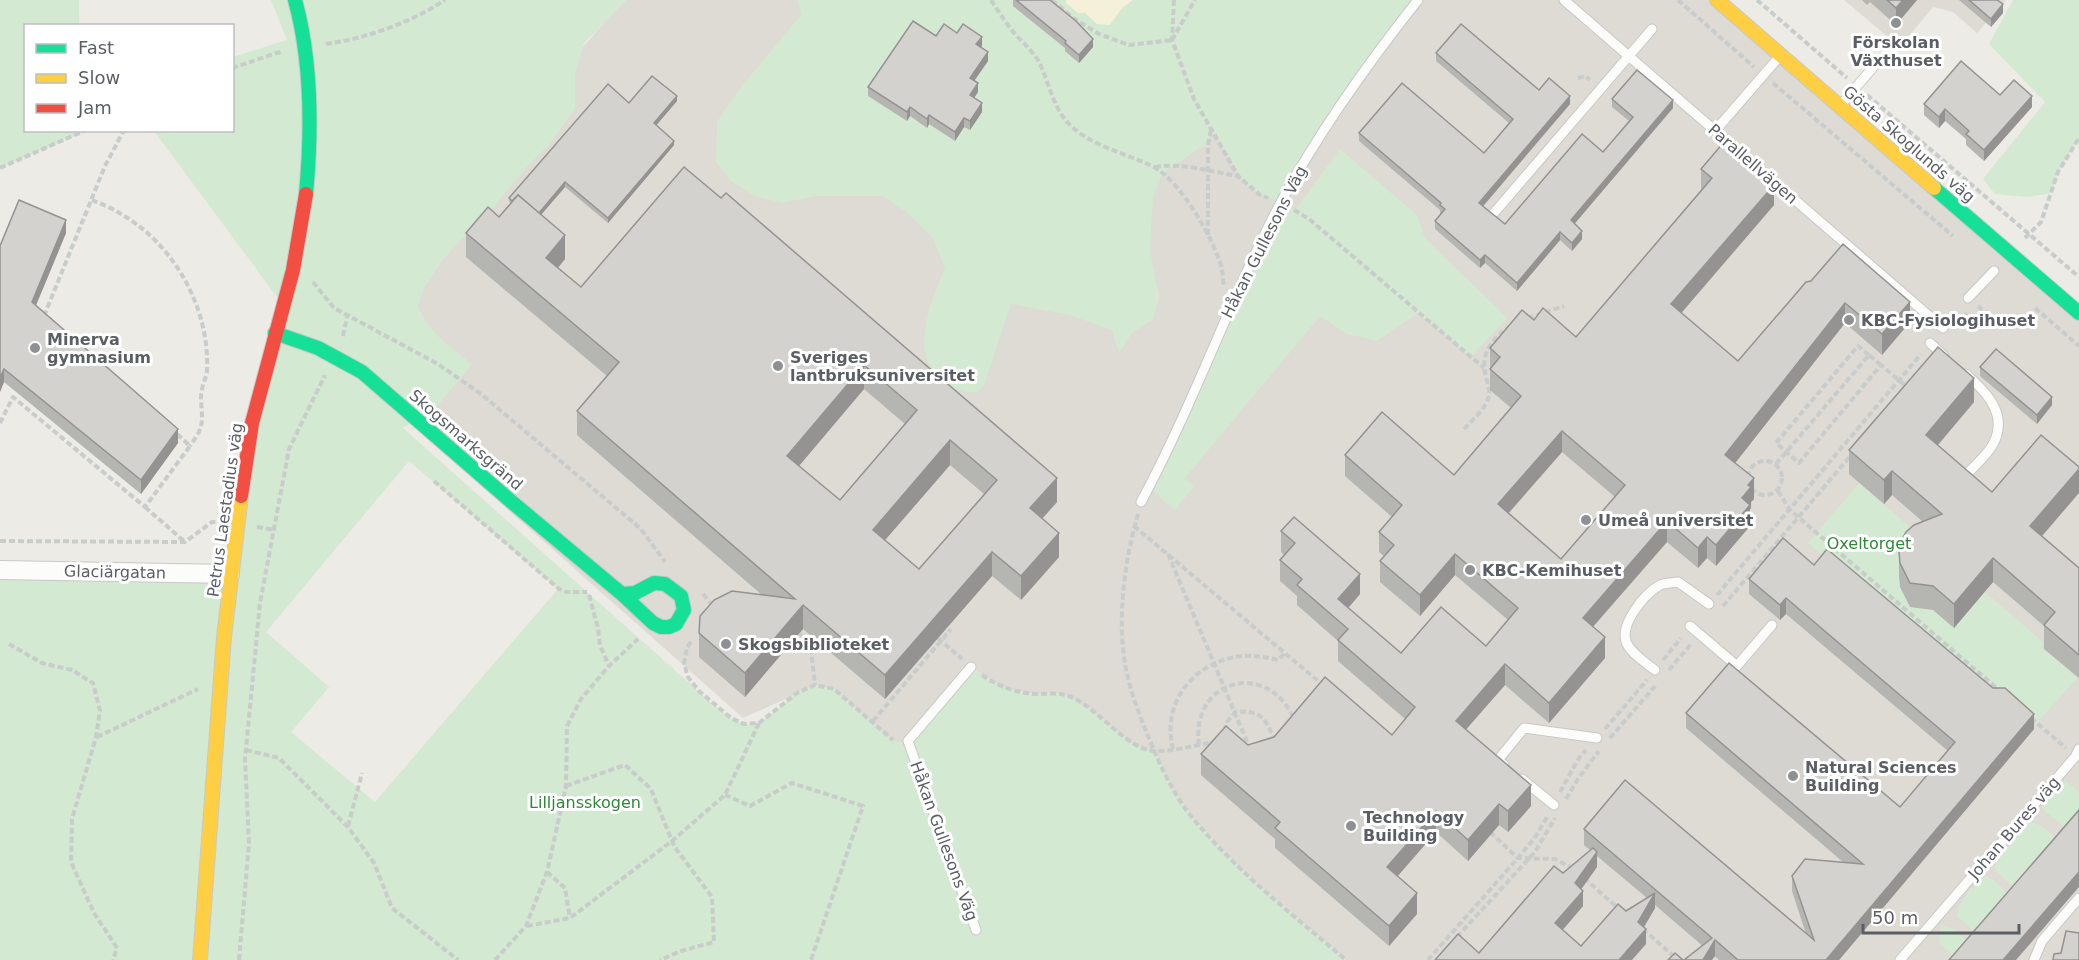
<svg xmlns="http://www.w3.org/2000/svg" width="2079" height="960" font-family="'DejaVu Sans',sans-serif">
<rect width="100%" height="100%" fill="#ecebe6"/>
<!-- education -->
<g fill="#dddbd4">
<path d="M624,0H1717L2079,313V960H1346L1238,866L1195,820L1172,789L1155,752L1134,746L1086,706L1055,693L1038,694L1003,688L971,667L908,741L901,743L894,741L817,685L743,718L337,358L347,317Z"/>
<path d="M1844,0H2006L1977,33L1953,12L1933,7L1900,47Z"/>
</g>
<!-- green -->
<g fill="#d3e9d1" fill-rule="evenodd">
<path d="M0,0H79V25L26,26V130L86,131L0,168Z"/>
<path d="M271,0H627L584,43L575,75V108L550,144L526,168L490,211L466,234L441,262L424,288L418,306C430,334 449,346 472,364L434,410L403,428L715,706L731,718L744,724L759,723L797,693L815,685L834,689L894,741L901,743L908,741L971,667L1003,688L1038,694L1055,693L1070,697L1086,706L1134,745L1155,752L1172,789L1195,820L1238,866L1346,960H0V570L230,574L283,305L154,131L232,130L233,57L287,40ZM409,461L558,589L375,802L291,732L329,687L266,632Z"/>
<path d="M798,0H1418L1384,42L1281,202L1295,210L1340,149L1418,216L1424,237L1507,318L1471,357L1418,313L1377,341L1347,334L1320,316L1185,478L1194,486L1175,510L1149,488L1281,202C1230,186 1239,163 1211,130L1208,145L1198,149L1163,173L1153,196L1150,251L1159,296L1153,320L1132,333L1119,353L1112,330L1070,315L1011,304L985,383L977,393L947,388C941,380 933,371 928,362C916,334 935,293 945,268L933,238L909,214L883,196H817L782,203L752,195L730,180L716,162L717,122L740,88L801,15Z"/>
<path d="M2013,0H2079V143L2075,145L2058,172L2052,193L2027,197L1995,194L1983,179L2045,102L1989,44Z"/>
<path d="M1859,483L2044,643L2042,647L2077,678L2034,726L1993,701L1808,543Z"/>
<path d="M2065,780L2079,792V825L2072,833L2041,808Z"/>
<path d="M2030,822L2040,825L2063,844L2020,894L1995,870V862Z"/>
<path d="M1986,876L1994,880L2014,901L1981,938L1957,916C1957,902 1974,884 1986,876Z"/>
<path d="M1941,925L1955,930L1974,947L1957,960L1939,943Z"/>
</g>
<!-- sand -->
<path fill="#f5f0da" d="M1066,0H1133L1122,8L1110,25L1097,24L1085,13H1078L1066,3Z"/>
<g fill="none" stroke-linecap="round" stroke-linejoin="round">
<defs>
<g id="lane">
<path d="M1564,0L1943,328"/>
<path d="M1840,106L1875,65"/>
<path d="M1715,131L1780,56"/>
<path d="M1494,213L1652,29"/>
<path d="M1968,298L1994,271"/>
<path d="M1930,343L1944,356"/>
<path d="M1966,374C1983,389 2004,409 1997,434C1994,449 1978,462 1969,472"/>
<path d="M1141,502C1194,404 1230,298 1282,200C1321,129 1368,63 1418,0"/>
<path d="M1690,626L1737,666L1772,625"/>
<path d="M971,667L908,741L976,930"/>
<path d="M1655,670C1646,663 1633,655 1627,644C1618,626 1644,594 1660,585C1665,583 1673,583 1678,582L1709,604"/>
<path d="M1504,765L1498,760L1524,728L1597,738"/>
<path d="M1522,779L1554,805"/>
<path d="M1900,960L2075,757L2079,749"/>
<path d="M2034,960L2042,941L2079,898"/>
</g>
<path id="street" d="M0,570L230,574"/>
<g id="fast">
<path d="M295,0C312,62 312,130 306,194"/>
<path d="M1934,188L2079,313"/>
<path d="M275,333L318,348L362,372L513,503L622,594L653,623L661,627H669L676,624L684,610L681,596L665,584L654,583L635,593L622,594"/>
</g>
<g id="slow">
<path d="M1717,0L1934,188"/>
<path d="M200,960L224,637L241,496"/>
</g>
<path id="jam" d="M241,496L252,423L293,270L306,194"/>
</defs>
<!-- lane casing -->
<use href="#lane" stroke="#c8c8c7" stroke-width="11"/>
<!-- street casing -->
<use href="#street" stroke="#c8c8c7" stroke-width="20"/>
<!-- fast casing -->
<use href="#fast" stroke="#c8c9c8" stroke-width="16"/>
<!-- slow casing -->
<use href="#slow" stroke="#c8c9c8" stroke-width="16"/>
<!-- jam casing -->
<use href="#jam" stroke="#c8c9c8" stroke-width="16"/>
<!-- path -->
<g stroke="#c8ccca" stroke-width="4" stroke-dasharray="6 3" stroke-linecap="butt">
<path d="M991,0C999,12 1006,23 1015,34C1023,43 1033,51 1039,62C1050,84 1053,110 1072,127C1096,148 1126,153 1154,167C1181,182 1214,239 1222,269C1223,275 1223,281 1224,287"/>
<path d="M1052,0L1073,18L1099,34L1129,45L1172,40"/>
<path d="M1174,0L1172,40L1194,99L1238,176L1260,195L1268,198"/>
<path d="M1678,0L1754,67"/>
<path d="M1757,0L1847,78"/>
<path d="M1172,40L1195,0"/>
<path d="M326,44C367,38 410,23 445,0"/>
<path d="M232,68L283,51"/>
<path d="M1578,78L1585,76L1590,80"/>
<path d="M1773,83L1953,236"/>
<path d="M1867,95L2079,277"/>
<path d="M1155,167C1181,162 1212,172 1238,176"/>
<path d="M0,168L86,130"/>
<path d="M92,200C101,204 112,208 121,214C175,245 210,309 207,371C206,378 203,383 202,389C199,401 204,414 201,426C200,432 194,440 190,446"/>
<path d="M1294,210L1309,219L1484,368"/>
<path d="M1208,235V145L1211,129"/>
<path d="M2025,238L2041,222L2058,172L2079,138"/>
<path d="M313,282L334,308L438,364L481,394L641,529L665,562"/>
<path d="M1978,306L2002,327"/>
<path d="M2035,308L2079,346"/>
<path d="M44,316L105,166L124,130"/>
<path d="M1528,318L1564,306"/>
<path d="M1957,325L1968,312"/>
<path d="M343,336L347,317"/>
<path d="M1869,355L1858,346L1776,443L1799,463L1881,365L1907,387"/>
<path d="M0,423L13,397L145,507L190,446L175,432"/>
<path d="M1464,429C1473,419 1487,408 1489,395C1490,388 1486,379 1485,372C1481,351 1494,338 1510,326"/>
<circle cx="1765" cy="478" r="17"/>
<path d="M1776,464L1869,355L1881,365"/>
<path d="M434,481L559,589L567,592H587"/>
<path d="M1778,491L1790,510L2000,691"/>
<path d="M145,507L185,542"/>
<path d="M1138,514C1125,559 1117,616 1125,663C1129,690 1140,716 1150,741C1162,770 1175,797 1195,821C1239,873 1294,916 1346,960"/>
<path d="M1134,526L1324,686"/>
<path d="M257,527L274,530"/>
<path d="M0,541L185,542L212,522H217"/>
<path d="M1168,554L1250,749"/>
<path d="M703,594L713,606"/>
<path d="M589,595L598,628L600,645L609,666"/>
<path d="M1717,595L1921,354"/>
<path d="M1723,606L1852,454"/>
<path d="M800,633L811,650L815,685"/>
<path d="M938,638L962,659"/>
<path d="M691,642L687,647L684,664L688,677L699,691L731,718L744,724L759,723L797,693L815,685L834,689L893,740"/>
<path d="M9,644L42,663L72,670L93,683L100,711L96,737L72,819L71,862L94,913L117,948L113,960"/>
<path d="M1663,660L1681,638"/>
<path d="M1669,670L1691,644"/>
<path d="M982,675C999,687 1017,693 1037,694C1049,694 1058,692 1069,696C1098,707 1128,752 1157,751C1176,751 1196,745 1215,742"/>
<path d="M2031,718L2066,748"/>
<path d="M873,721L951,629"/>
<path d="M1605,729L1647,680"/>
<path d="M1224,731L1227,722L1235,712C1260,710 1266,717 1274,740"/>
<path d="M97,737L198,689"/>
<path d="M1610,738L1656,685"/>
<path d="M1199,745C1190,680 1266,659 1293,717"/>
<path d="M1173,749C1161,702 1194,662 1241,656C1254,655 1266,657 1278,660L1285,653"/>
<path d="M246,750L279,758L348,827L374,863L392,908L458,960"/>
<path d="M566,786L625,765L651,789L674,846L712,897L714,942L681,951L660,960"/>
<path d="M1560,792L1579,758L1586,750"/>
<path d="M725,795L750,806L792,783L863,806L811,960"/>
<path d="M1566,799L1578,779L1599,751"/>
<path d="M348,826L362,773"/>
<path d="M1490,832L1518,858L1555,859L1574,869"/>
<path d="M547,872L565,888L570,918"/>
<path d="M1584,878L1619,909"/>
<path d="M527,926L570,918L672,841L725,795L759,723"/>
<path d="M1643,929L1678,960"/>
<path d="M1457,937L1535,852L1555,818"/>
<path d="M239,960L249,843L245,759L260,603L289,449L325,375"/>
<path d="M495,960L526,926L547,872L566,786L567,726L581,699L609,666L638,639"/>
<path d="M1428,960L1518,858L1536,836L1547,817"/>
</g>
<!-- lane -->
<use href="#lane" stroke="#fcfcfb" stroke-width="9"/>
<!-- street -->
<use href="#street" stroke="#fcfcfb" stroke-width="18"/>
<!-- fast -->
<use href="#fast" stroke="#16e098" stroke-width="14"/>
<!-- slow -->
<use href="#slow" stroke="#ffcf43" stroke-width="14"/>
<!-- jam -->
<use href="#jam" stroke="#f24e42" stroke-width="14"/>
</g>
<!-- wall -->
<g fill="#b5b5b2" fill-rule="evenodd">
<path d="M1013,0H1050L1093,47L1079,63L1065,51V48L1013,6Z"/>
<path d="M1862,0H1917L1896,25L1870,2L1867,5Z"/>
<path d="M1959,0H1997L2003,13L1991,27Z"/>
<path d="M957,33L982,46L981,47L988,61L974,81L978,92L974,98L982,112L970,130L964,127L955,141L929,124L927,128L910,116L907,121L868,96V87Z"/>
<path d="M1436,53L1539,90L1570,104L1483,206L1505,224L1603,152L1629,121L1612,107V99L1673,108L1574,224L1582,239L1572,251L1560,240L1517,291L1485,263L1480,268L1435,229V221L1441,214L1440,213V210L1359,141V133L1484,153L1509,123L1436,61Z"/>
<path d="M2000,95L2032,107L1984,161L1966,145V139L1945,121L1939,128L1924,115V104Z"/>
<path d="M677,101L656,125L674,145L608,223L565,187L541,215L565,259L558,268L581,287L684,167L1057,502L1042,519L1059,557L1021,600L992,576L885,699L803,629L745,697L699,657V633L762,595L577,435V411L607,376L466,257V233L499,217L510,204L509,198L629,103ZM864,389L905,424L840,500L799,466ZM950,465L984,494L919,569L885,540Z"/>
<path d="M1701,169L1774,205L1681,313L1738,361L1806,282L1910,322L1882,355L1845,323L1735,463L1754,499L1751,502V508L1750,509V526L1716,566L1707,558L1698,568L1667,542L1593,627L1605,658L1549,723L1505,685L1466,729L1531,806L1508,832L1499,825L1468,861L1436,832L1398,876L1417,914L1389,946L1275,848V839L1201,775V754L1248,745L1392,735L1405,719L1338,661V641L1297,605V596L1280,581V560L1284,555L1281,552V531L1360,594L1348,608L1401,653L1486,646L1508,620L1455,575L1420,616L1380,582V561L1384,556L1379,552V532L1392,517L1345,476V455L1454,475L1511,408L1490,390V348L1534,320L1576,337L1701,190ZM1562,452L1615,497L1561,559L1509,513Z"/>
<path d="M66,233L36,305L178,443L141,494L4,382L0,392V246Z"/>
<path d="M1980,367L2052,405L2037,424L1980,376Z"/>
<path d="M1974,402L1938,445L2079,568V678L2044,649V626L1993,582L1954,628L1933,610L1910,607L1900,587L1899,576V552L1923,522L1892,495L1884,504L1849,474V450Z"/>
<path d="M1814,565L2034,729L1839,960H1719L1655,905V908L1644,927L1646,944L1479,953L1563,873L1591,851L1584,845V829L1806,934L1792,891V876L1843,862L1686,728V713L1900,807L1948,751L1786,614L1780,620L1749,594V579ZM1597,856L1647,898L1626,911L1581,946L1562,930L1583,906L1581,889L1597,867Z"/>
</g>
<!-- shaded-wall -->
<g fill="#949391">
<path d="M1903,0H1917L1896,25V8Z"/>
<path d="M2003,4V13L1991,27V19Z"/>
<path d="M982,37V46L976,53V44Z"/>
<path d="M1093,39V47L1079,63V55Z"/>
<path d="M988,52V61L970,87V78Z"/>
<path d="M978,83V92L970,104V95Z"/>
<path d="M677,96V101L654,128V123Z"/>
<path d="M1570,96V104L1479,211V203Z"/>
<path d="M2032,96V107L1984,161V150Z"/>
<path d="M1673,100V108L1571,228V220Z"/>
<path d="M982,103V112L970,130V121Z"/>
<path d="M910,107V116L907,121V112Z"/>
<path d="M1945,109V121L1939,128V117Z"/>
<path d="M929,115V124L927,128V119Z"/>
<path d="M964,118V127L955,141V132Z"/>
<path d="M674,141V145L608,223V218Z"/>
<path d="M565,182V187L533,224V219Z"/>
<path d="M1774,185V205L1671,325V304Z"/>
<path d="M66,220V233L32,315V302Z"/>
<path d="M1582,231V239L1572,251V243Z"/>
<path d="M1560,232V240L1517,291V283Z"/>
<path d="M565,235V259L546,282V258Z"/>
<path d="M1485,255V263L1480,268V260Z"/>
<path d="M1910,302V322L1882,355V334Z"/>
<path d="M1845,303V323L1725,476V455Z"/>
<path d="M864,365V389L787,480V456Z"/>
<path d="M4,369V382L0,392V378Z"/>
<path d="M1974,378V402L1926,459V435Z"/>
<path d="M2052,397V405L2037,424V415Z"/>
<path d="M178,429V443L141,494V480Z"/>
<path d="M1562,431V452L1498,525V504Z"/>
<path d="M950,440V465L873,554V530Z"/>
<path d="M2079,469V493L2030,550V526Z"/>
<path d="M1892,471V495L1884,504V480Z"/>
<path d="M1057,478V502L1030,532V508Z"/>
<path d="M1754,478V499L1751,502V508L1750,509V526L1716,566V545L1748,485Z"/>
<path d="M1667,521V542L1583,638V618Z"/>
<path d="M1059,533V557L1021,600V576Z"/>
<path d="M1707,537V558L1698,568V548Z"/>
<path d="M992,552V576L885,699V675Z"/>
<path d="M1455,554V575L1420,616V595Z"/>
<path d="M1993,558V582L1954,628V604Z"/>
<path d="M1360,574V594L1338,620V599Z"/>
<path d="M1786,598V614L1780,620V605Z"/>
<path d="M803,605V629L745,697V673Z"/>
<path d="M1605,637V658L1549,723V703Z"/>
<path d="M1505,664V685L1456,741V721Z"/>
<path d="M2034,714V729L1839,960H1826Z"/>
<path d="M1531,785V806L1508,832V811Z"/>
<path d="M1499,804V825L1468,861V840Z"/>
<path d="M1436,811V832L1387,888V867Z"/>
<path d="M1597,852V867L1575,898V883Z"/>
<path d="M2079,872V887L2016,960H2003Z"/>
<path d="M1583,891V906L1555,939V923Z"/>
<path d="M1417,893V914L1389,946V926Z"/>
<path d="M1655,893V908L1638,937V922Z"/>
<path d="M1646,929V944L1632,960H1619Z"/>
<path d="M1715,940V956L1712,960H1703Z"/>
</g>
<!-- building -->
<g fill="#d3d2cf" stroke="#949391" stroke-width="1.5" fill-rule="evenodd">
<path d="M1016,0H1050L1076,21L1093,39L1079,55L1065,43L1066,41Z"/>
<path d="M1887,0H1903L1896,8Z"/>
<path d="M1969,0H1997L2003,4L1991,19Z"/>
<path d="M913,21L936,36L944,24L957,33L963,24L982,37L976,44L988,52L970,78L978,83L970,95L982,103L970,121L964,118L955,132L929,115L927,119L910,107L907,112L868,87Z"/>
<path d="M1461,24L1539,90L1549,78L1570,96L1479,203L1505,224L1582,134L1603,152L1633,117L1612,99L1637,70L1673,100L1571,220L1582,231L1572,243L1560,232L1517,283L1485,255L1480,260L1435,221L1445,209L1440,205L1441,203L1359,133L1402,83L1484,153L1513,119L1436,53Z"/>
<path d="M1961,61L2000,95L2014,80L2032,96L1984,150L1966,134L1969,131L1945,109L1939,117L1924,104Z"/>
<path d="M652,76L677,96L654,123L674,141L608,218L565,182L539,213L518,195L512,201L509,198L608,84L629,103Z"/>
<path d="M1724,142L1774,185L1671,304L1738,361L1806,282L1811,281L1843,244L1910,302L1882,334L1845,303L1725,455L1754,478L1748,485L1751,487L1742,498L1750,505L1716,545L1707,537L1698,548L1667,521L1583,618L1605,637L1549,703L1505,664L1456,721L1531,785L1508,811L1499,804L1468,840L1436,811L1387,867L1417,893L1389,926L1275,828L1280,822L1201,754L1226,726L1248,745L1274,737L1325,677L1392,735L1415,707L1338,640L1348,629L1297,585L1302,579L1280,560L1295,543L1281,531L1294,517L1360,574L1338,599L1401,653L1441,607L1486,646L1518,608L1455,554L1420,595L1380,561L1394,545L1379,532L1402,505L1345,455L1382,412L1454,475L1521,396L1490,369L1500,357L1490,348L1522,310L1534,320L1543,308L1576,337L1712,178L1701,169ZM1562,431L1625,485L1561,559L1498,504Z"/>
<path d="M684,167L721,198L726,193L1057,478L1030,508L1059,533L1021,576L992,552L885,675L803,605L745,673L699,633L700,616L714,600L732,591L795,599L577,411L619,362L466,233L488,207L499,217L518,195L565,235L546,258L581,287ZM864,365L917,410L840,500L787,456ZM950,440L997,480L919,569L873,530Z"/>
<path d="M19,200L66,220L32,302L178,429L141,480L4,369L0,378V246Z"/>
<path d="M1938,347L1974,378L1926,435L1992,492L2041,435L2079,467V469L2030,526L2079,568V655L2044,625L2055,612L1993,558L1954,604L1933,586L1910,583L1900,563L1899,552L1901,541L1906,532L1914,525L1942,514L1892,471L1884,480L1849,450Z"/>
<path d="M1996,349L2052,397L2037,415L1980,367Z"/>
<path d="M1783,538L1814,565L1827,549L1993,688H2005L2034,714L1826,960H1738L1715,940L1703,960H1684L1712,938L1584,829L1625,780L1814,940L1792,876L1805,859L1863,864L1686,713L1729,663L1900,807L1955,742L1786,598L1780,605L1749,579Z"/>
<path d="M2079,810V872L2003,960H1949Z"/>
<path d="M1593,848L1597,852L1575,883L1583,891L1555,923L1581,946L1618,904L1626,911L1655,893L1638,922L1646,929L1619,960H1435L1458,934L1479,953L1554,866L1563,873Z"/>
<path d="M2066,931L2079,933V960H2053L2054,954L2061,953Z"/>
<path d="M1675,953L1683,960H1668Z"/>
</g>
<!-- markers -->
<g fill="#8e9092" stroke="#fff" stroke-width="2">
<circle cx="1896" cy="23" r="6"/>
<circle cx="1849" cy="320" r="6"/>
<circle cx="35" cy="348" r="6"/>
<circle cx="778" cy="366" r="6"/>
<circle cx="1586" cy="520" r="6"/>
<circle cx="1470" cy="570" r="6"/>
<circle cx="726" cy="644" r="6"/>
<circle cx="1793" cy="776" r="6"/>
<circle cx="1351" cy="826" r="6"/>
</g>
<g text-anchor="middle" dominant-baseline="central" stroke-width="6" stroke-linejoin="round" paint-order="stroke">
<!-- poi labels -->
<g font-size="16" font-weight="bold" fill="#5b5f65" stroke="#fff" text-anchor="start">
<text x="1896" y="42" text-anchor="middle">Förskolan<tspan x="1896" dy="18">Växthuset</tspan></text>
<text x="1861" y="320">KBC-Fysiologihuset</text>
<text x="47" y="339">Minerva<tspan x="47" dy="18">gymnasium</tspan></text>
<text x="790" y="357">Sveriges<tspan x="790" dy="18">lantbruksuniversitet</tspan></text>
<text x="1598" y="520">Umeå universitet</text>
<text x="1482" y="570">KBC-Kemihuset</text>
<text x="738" y="644">Skogsbiblioteket</text>
<text x="1805" y="767">Natural Sciences<tspan x="1805" dy="18">Building</tspan></text>
<text x="1363" y="817">Technology<tspan x="1363" dy="18">Building</tspan></text>
</g>
<!-- street labels -->
<g font-size="16" fill="#5b5f65" stroke="#fff">
<text transform="translate(1909 144) rotate(41)">Gösta Skoglunds väg</text>
<text transform="translate(1753 164) rotate(41)">Parallellvägen</text>
<text transform="translate(1264 242) rotate(-63)">Håkan Gullesons Väg</text>
<text transform="translate(466 440) rotate(41)">Skogsmarksgränd</text>
<text transform="translate(225 510) rotate(-82)">Petrus Laestadius väg</text>
<text transform="translate(115 572) rotate(1)">Glaciärgatan</text>
<text transform="translate(2014 828) rotate(-49)">Johan Bures väg</text>
<text transform="translate(944 841) rotate(70)">Håkan Gullesons Väg</text>
</g>
<!-- park labels -->
<g font-size="16" fill="#308739" stroke="#fff">
<text x="1869" y="543">Oxeltorget</text>
<text x="585" y="802">Lilljansskogen</text>
</g>
</g>
<!-- legend -->
<rect x="24" y="24" width="210" height="108" fill="#ffffff" stroke="#bdbfc1" stroke-width="1.5"/>
<rect x="36" y="44" width="30" height="9" fill="#16e098" stroke="#bdbfc1" stroke-width="1.5"/>
<text x="78" y="54" font-size="18" fill="#5b5f65">Fast</text>
<rect x="36" y="74" width="30" height="9" fill="#ffcf43" stroke="#bdbfc1" stroke-width="1.5"/>
<text x="78" y="84" font-size="18" fill="#5b5f65">Slow</text>
<rect x="36" y="104" width="30" height="9" fill="#f24e42" stroke="#bdbfc1" stroke-width="1.5"/>
<text x="78" y="114" font-size="18" fill="#5b5f65">Jam</text>
<!-- scale -->
<path d="M1863 924v9h156v-9" fill="none" stroke="#5b5f65" stroke-width="3"/>
<text x="1872" y="924" font-size="18" fill="#5b5f65" stroke="#ffffff" stroke-width="4.5" paint-order="stroke">50 m</text>
</svg>
